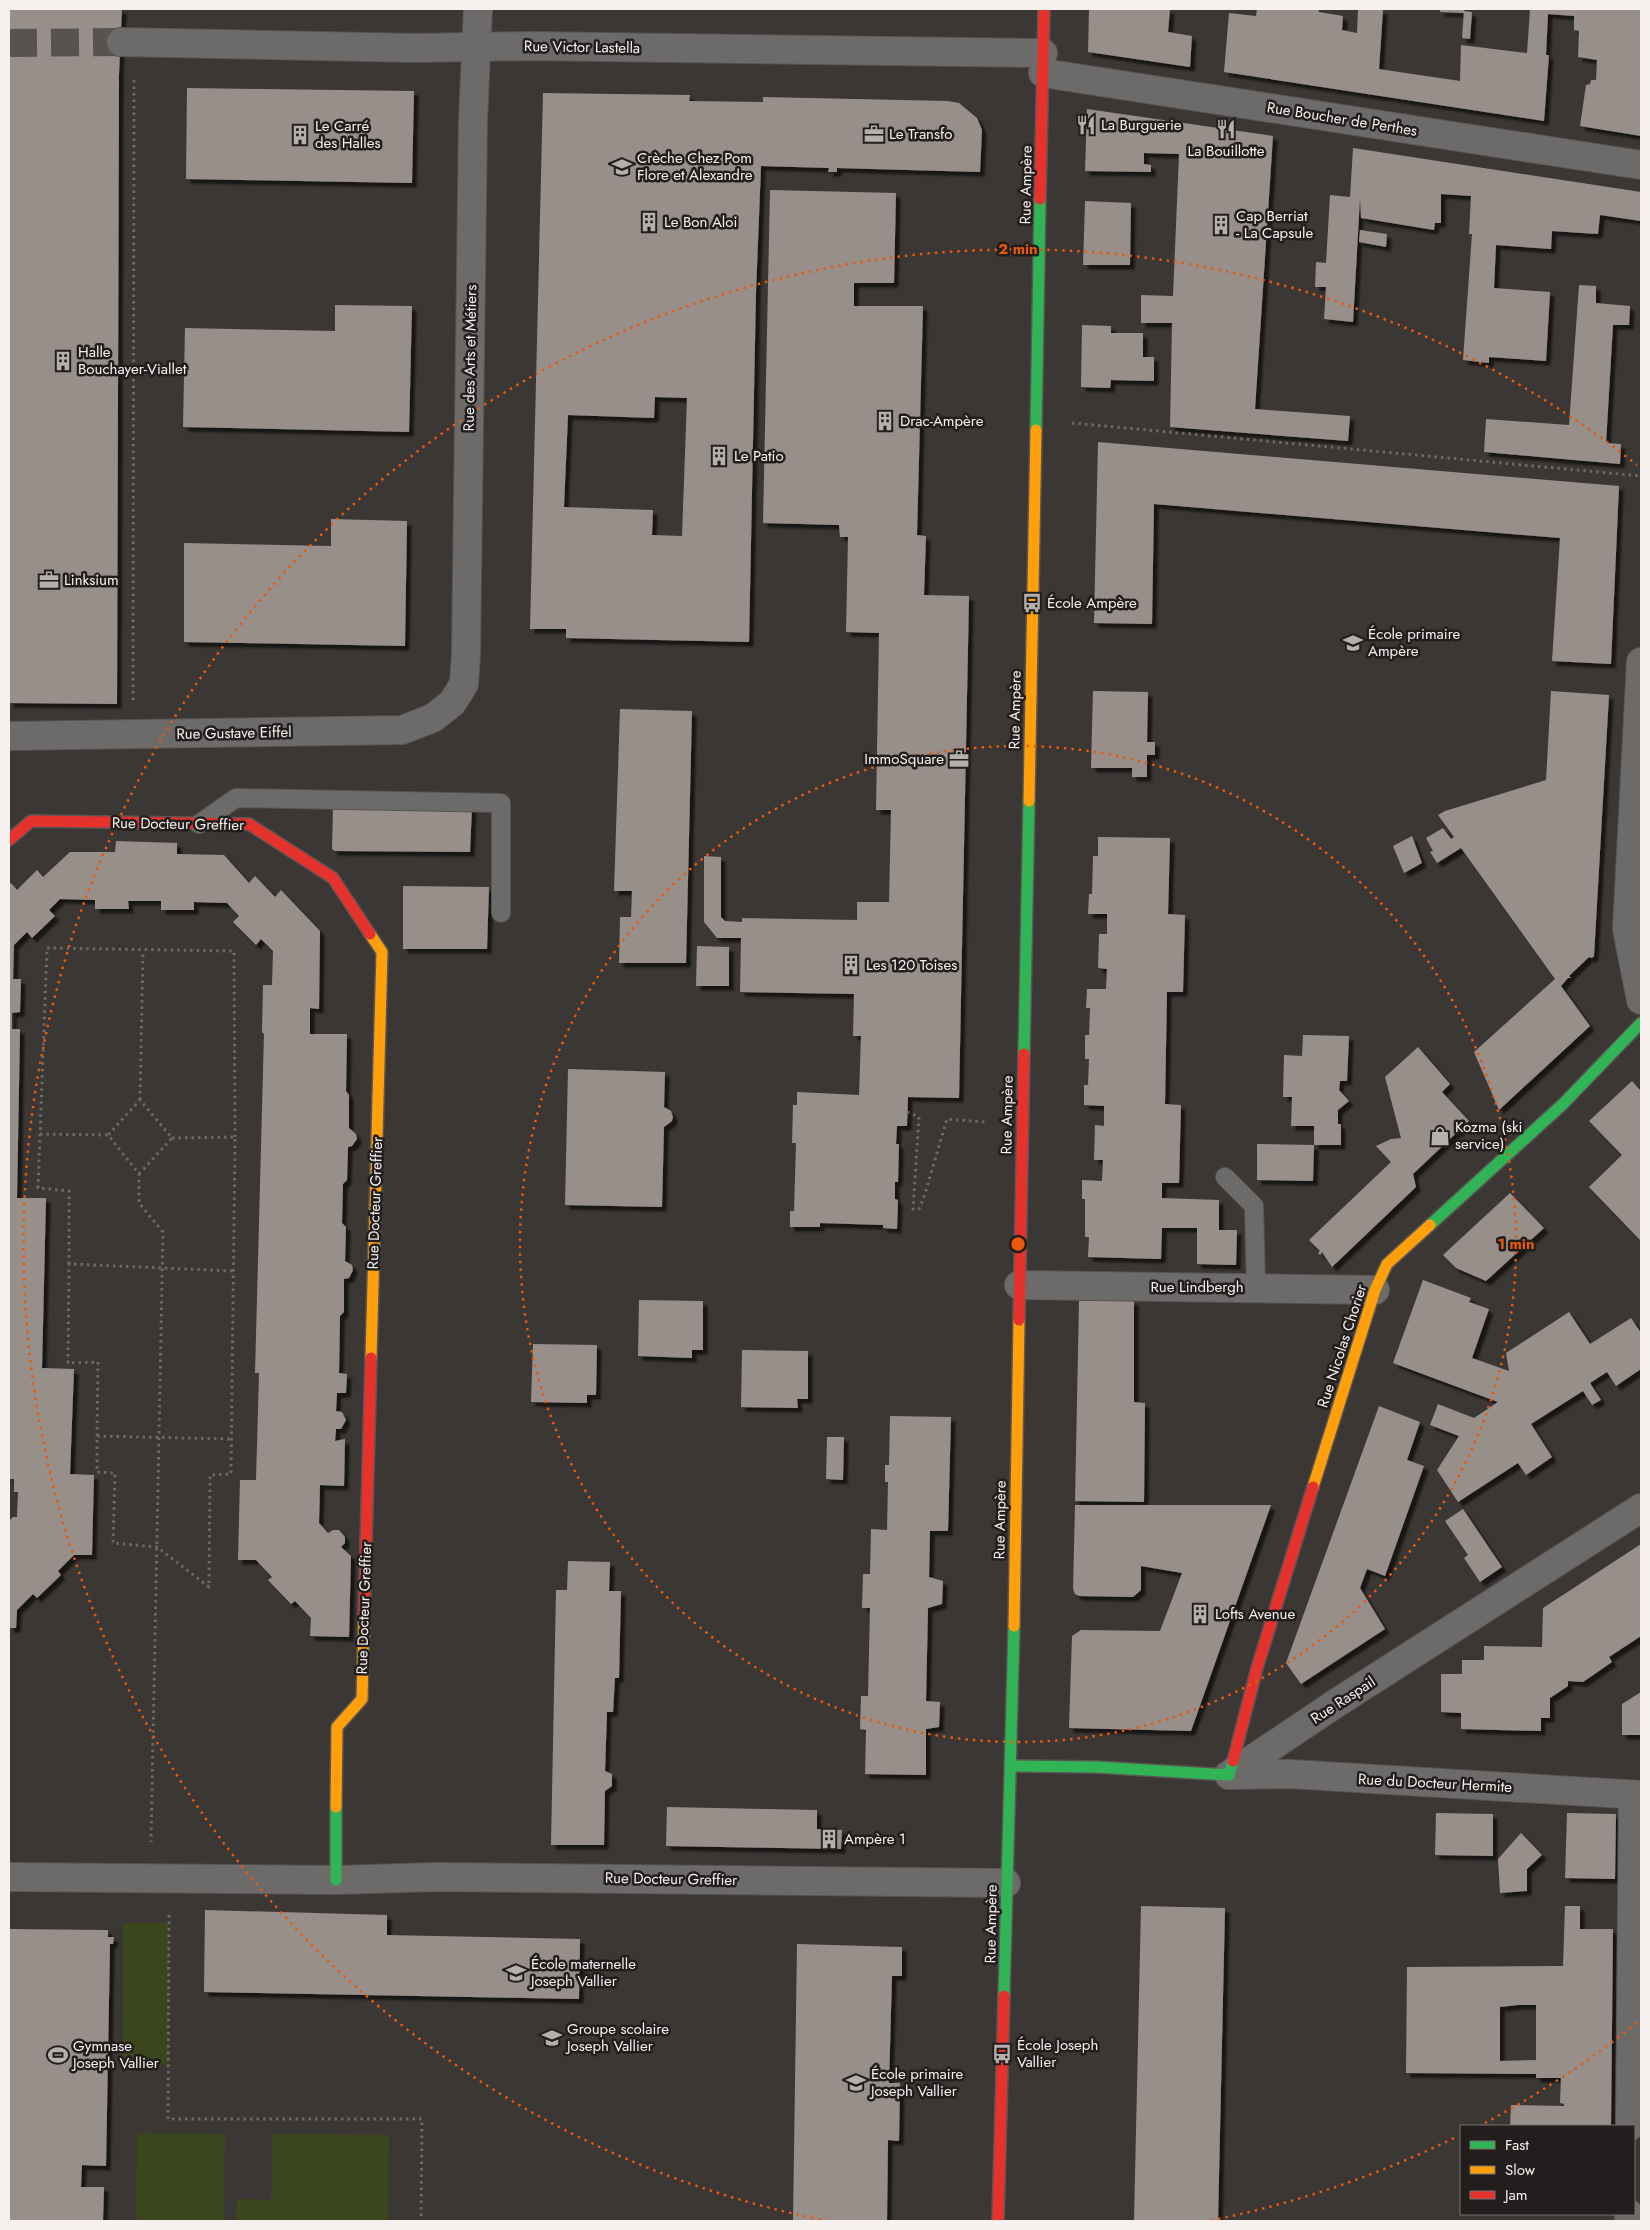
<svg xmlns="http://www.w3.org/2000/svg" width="1650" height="2230" font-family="Jost,sans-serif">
<defs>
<filter id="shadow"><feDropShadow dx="4.5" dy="4.5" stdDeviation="1" flood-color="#0009"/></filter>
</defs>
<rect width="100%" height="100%" fill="#3b3735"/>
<!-- green -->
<g fill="#3c461d">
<rect x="123" y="1923" width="46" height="142"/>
<path d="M137,2133L225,2134L224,2221H136Z"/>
<path d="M272,2134L389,2135L388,2221H236L237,2199L271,2200Z"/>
</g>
<!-- building -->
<g fill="#988f8b" fill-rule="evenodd" filter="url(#shadow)">
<path d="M9,9H122L119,74L117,704L9,703Z"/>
<path d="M1170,9L1168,32L1192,36L1190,67L1088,52L1089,10Z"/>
<path d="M1257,9H1319V12L1343,16L1342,30L1357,33L1358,9L1383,10L1379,69L1460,81L1461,45L1527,53L1530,9H1641V136L1580,126L1586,85L1590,84L1591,80H1596L1597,60L1578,57L1579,31L1574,30V16L1548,14L1546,55H1549L1544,121L1224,72L1229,13L1256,16Z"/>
<path d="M1440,9H1464V13L1440,12Z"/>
<path d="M1464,11L1472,12L1470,39L1462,38Z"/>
<path d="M187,88L414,91L412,183L186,179Z"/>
<path d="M543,93L690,95L689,101L763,102V97L948,101L959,103L977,118L982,130L980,172L837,168V172H828L829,168L761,166L756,292L749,642L566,638V629H530ZM655,397L687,398L682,536L652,535L653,510L564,507L568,415L654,418Z"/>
<path d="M1087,109L1273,136L1255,409L1350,416L1348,441L1170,427L1172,323H1141V295L1173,296L1179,154L1144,153V164L1151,165V172L1085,171Z"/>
<path d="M1353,148L1641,192V221L1600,215L1598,234L1552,231L1551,249L1496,245L1494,288L1550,292L1546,361L1489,357V363L1463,360L1472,234H1469L1471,196L1441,194V223H1435L1434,230L1361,218L1360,198L1353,322L1324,319L1326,287H1315L1316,262L1326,263L1330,195L1350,197Z"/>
<path d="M770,190L896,193L894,283H854V306H923L917,535L926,536L924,595L969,596L959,1098L908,1097L907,1126H897L896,1144H899L898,1182H895V1199L898,1200L897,1229L883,1228V1225L820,1223V1227H790V1211H794L796,1143H792L793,1105H797V1092L859,1095L861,1036H853L854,994L740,992L741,938H717L704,922V856L721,857V917L725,921L742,922V918L857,920V902H889L891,810H876L879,633L846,632L848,537H840L839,525L763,523Z"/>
<path d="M1085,201L1131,203L1130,265H1083Z"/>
<path d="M1360,230L1387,234L1386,247L1359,242Z"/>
<path d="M1579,285L1596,286V303L1630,306L1629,325H1613L1606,443L1621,444L1620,464L1484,452L1486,419L1569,425Z"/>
<path d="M335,305L412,306L409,432L183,427L185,328L335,331Z"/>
<path d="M1082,325L1111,326V333H1143V357H1154V381L1111,380L1110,388L1081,387Z"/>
<path d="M1098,442L1619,486L1611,664L1552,661L1560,538L1154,504L1152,624L1094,623Z"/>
<path d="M331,519L407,521L405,646L184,642V543L331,546Z"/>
<path d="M1093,691L1148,692L1147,742H1155V755H1147V777H1132V768H1091Z"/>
<path d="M1551,691L1609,695L1594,956L1592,958L1589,957L1569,976L1571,978H1568L1561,986L1590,1026L1499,1110L1474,1052L1555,979L1461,848L1437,863L1430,852L1433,851L1426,838L1443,828L1451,839L1454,837L1438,815L1445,811L1546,780Z"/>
<path d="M620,709L692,711L686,963H619L620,917H631L632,891H614Z"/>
<path d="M333,807H472L470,852L335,851L332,849Z"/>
<path d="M1412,836L1422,863L1404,873L1393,846Z"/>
<path d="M1098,837L1170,838L1168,914L1185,915L1183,992H1167L1165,1104L1181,1105L1179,1183H1162V1198L1219,1200V1230H1237L1236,1265L1197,1264V1228H1162L1161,1259L1088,1257L1089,1237H1085V1199H1082V1180L1102,1181L1103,1160H1094L1095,1125L1104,1126V1106L1084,1105V1085H1088L1089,1059H1085V1035H1089L1090,1008H1086L1087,989H1106L1107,969L1098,968L1099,934H1107V914H1088L1089,894H1092L1093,856H1098Z"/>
<path d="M116,841L177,843V854L224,855L249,883L255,876L275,897L281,890L320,931L319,1009L310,1008V1034H347L346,1091L349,1095V1128L356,1134L357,1139L352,1146L348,1147L347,1180L343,1184L342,1223L346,1227L345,1261L352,1265L353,1270L349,1278L344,1279V1312L340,1316L339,1373L347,1374L346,1393H337L336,1411L342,1412L346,1420L341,1429H336L335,1441L345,1439L344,1486L320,1485L319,1523L328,1533L333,1530H339L345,1537V1543L341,1547L351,1556L349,1637L310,1636L311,1618L295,1601L291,1604L268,1580L272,1577L256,1560H238L240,1480H256L259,1373H255L264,1034L262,1032L263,985H272L273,951L261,939L256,945L233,922L239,916L227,903L194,902V910H161V901H128L129,909H95V900L60,899L49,910L55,916L32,938L27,932L14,945L13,979H21L20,1012L12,1013V1029H20L17,1198H46L42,1368L74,1369L70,1474L94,1475L92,1555H74L58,1571L61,1575L37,1598L33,1594L17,1610L16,1628H9V1521L13,1517H17L18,1492H14V1479H9V885L11,883L17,890L37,870L43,877L70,852H115Z"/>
<path d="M403,886L489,887L487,949H403Z"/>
<path d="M697,946L729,947V986H696Z"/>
<path d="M1303,1035L1349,1036L1347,1081H1340L1339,1090L1349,1101L1338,1110V1124H1341V1145H1314V1126H1291L1292,1097H1283L1284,1055L1302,1056Z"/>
<path d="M1418,1047L1450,1084L1442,1092L1469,1121L1413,1174L1416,1187L1332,1267L1322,1252L1320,1255L1318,1253L1320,1251L1309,1240L1391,1162L1376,1146L1391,1139L1401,1138L1385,1077Z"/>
<path d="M568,1069L665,1072L664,1107L671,1111L673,1117L672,1121L664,1127L662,1207L565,1205Z"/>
<path d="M1632,1081L1641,1091V1241L1589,1187L1622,1155L1589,1121Z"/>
<path d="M1257,1144L1314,1145L1313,1181L1257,1180Z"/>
<path d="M1510,1193L1544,1228L1486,1281L1456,1268L1443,1255Z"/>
<path d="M1423,1280L1471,1298L1469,1302L1489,1309L1472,1358L1509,1371L1506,1353L1569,1312L1590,1344L1631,1318L1641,1333V1369L1616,1386L1607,1372L1590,1383L1601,1400L1592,1405L1583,1391L1531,1424L1552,1457L1526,1475L1518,1463L1458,1502L1437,1470L1459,1436L1430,1425L1438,1404L1474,1418L1498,1402L1393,1363Z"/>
<path d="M639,1300L703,1301V1350H692V1358L638,1356Z"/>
<path d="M1079,1301H1134V1402L1145,1403L1144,1502L1075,1501Z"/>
<path d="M533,1344L597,1345L596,1395H587V1403L531,1402Z"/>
<path d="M742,1350L808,1351V1399H797L798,1408L741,1407Z"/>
<path d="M1379,1406L1420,1422L1407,1460L1424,1466L1385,1576L1367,1569L1360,1588L1385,1629L1301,1684L1286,1663Z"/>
<path d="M890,1416L951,1417L948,1531H930L929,1577L943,1581L942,1604L928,1608L926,1701L940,1702L939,1727L926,1729V1775L865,1774L866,1730L860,1729L861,1696H868L870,1608H862L863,1574H870L871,1529L887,1530L888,1482H885V1465H889Z"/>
<path d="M827,1437H844L843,1480L826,1479Z"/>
<path d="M1075,1505H1271L1191,1731L1069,1728L1072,1636L1081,1630L1160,1631L1182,1573L1141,1566V1590L1133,1597L1079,1596L1075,1594L1073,1589Z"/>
<path d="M1463,1509L1502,1567L1480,1582L1464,1558L1468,1555L1445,1521Z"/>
<path d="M1641,1544V1636L1609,1657L1612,1662L1583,1682L1568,1681V1686L1550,1698V1718H1541V1731L1461,1729V1713L1441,1712V1674H1462V1660H1484V1646L1542,1647L1543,1608Z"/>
<path d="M568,1561L610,1562L609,1591H621L619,1678H615L613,1712H607L605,1771L612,1774V1786L605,1791L604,1845H551L556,1590H567Z"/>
<path d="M1641,1692V1735H1622V1704Z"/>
<path d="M667,1807L817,1810V1829L842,1830L841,1849L666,1846Z"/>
<path d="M1436,1813L1493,1814V1856L1435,1855Z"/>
<path d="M1567,1813L1616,1814L1615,1879L1565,1878Z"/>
<path d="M1521,1833L1542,1855L1527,1869V1891L1500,1893L1498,1859Z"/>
<path d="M1141,1906L1225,1908L1218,2221H1134Z"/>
<path d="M1565,1906H1580V1929H1613L1611,2126H1510L1511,2105L1564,2106V2104L1560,2103L1561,2078H1536V2074L1406,2073L1407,1967L1563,1966ZM1518,2005H1536V2060L1500,2061V2007Z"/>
<path d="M205,1910L387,1915V1935L580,1939L579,1999L204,1992Z"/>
<path d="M9,1929L108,1930V1937H114L113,1944H110L106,2166L82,2165L81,2187H104L103,2221H9Z"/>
<path d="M797,1944L902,1947V1976H892L889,2083H900L899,2141L888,2140L887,2221H793Z"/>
</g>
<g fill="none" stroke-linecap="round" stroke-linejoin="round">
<!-- street-tunnel -->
<path stroke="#575351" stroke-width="28" stroke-dasharray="28 14" stroke-linecap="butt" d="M9,43L121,42"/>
<defs>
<g id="lane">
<path d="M199,824L236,798L501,803V913"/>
<path d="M1225,1177L1254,1206L1256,1288"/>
</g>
<g id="street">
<path d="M121,42L416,48L530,46L1043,53"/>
<path d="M1043,73L1641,165"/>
<path d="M1641,662L1627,929L1641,1000"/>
<path d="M9,736L402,730L433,718L452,703L464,684L466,654L473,119L478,9"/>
<path d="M1019,1285L1375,1290"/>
<path d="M1229,1775L1338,1702L1641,1508"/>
<path d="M1229,1775L1290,1774L1641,1795"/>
<path d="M9,1877L336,1880L438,1877L1006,1883"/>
<path d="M1630,2126L1633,1795"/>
<path d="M1629,2221V2214"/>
</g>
<g id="fast">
<path d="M1036,430L1040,199"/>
<path d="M1024,1054L1029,801"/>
<path d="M1430,1225L1563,1104L1641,1023"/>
<path d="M1011,1766L1096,1767L1229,1775L1233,1761"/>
<path d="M336,1880V1807"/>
<path d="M1004,1996L1014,1626"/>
</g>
<g id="slow">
<path d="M1029,801L1036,430"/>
<path d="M370,934L382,952L371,1358"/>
<path d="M1313,1487L1375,1290L1387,1264L1430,1225"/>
<path d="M1014,1626L1019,1320"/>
<path d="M336,1807L337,1727L362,1699L364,1620"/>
</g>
<g id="jam">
<path d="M1040,199L1044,9"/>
<path d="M9,840L31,821L249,824L333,878L370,934"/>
<path d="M1019,1320L1024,1054"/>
<path d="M364,1620L371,1358"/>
<path d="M1233,1761L1257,1668L1313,1487"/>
<path d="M998,2221L1004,1996"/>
</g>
</defs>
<!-- lane casing -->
<use href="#lane" stroke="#595554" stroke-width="20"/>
<!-- street casing -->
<use href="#street" stroke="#595554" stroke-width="30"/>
<!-- fast casing -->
<use href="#fast" stroke="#595554" stroke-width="14"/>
<!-- slow casing -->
<use href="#slow" stroke="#595554" stroke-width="14"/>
<!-- jam casing -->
<use href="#jam" stroke="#595554" stroke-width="14"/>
<!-- path -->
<g stroke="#6c6968" stroke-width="3" stroke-dasharray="2.5 4" stroke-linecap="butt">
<path d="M1072,423L1641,476"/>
<path d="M133,700L134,78"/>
<path d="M140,1100L143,951"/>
<path d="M907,1112L919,1117L913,1209H919L924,1197L947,1119L986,1122"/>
<path d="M40,1134L108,1135"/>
<path d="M172,1138L235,1137L231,1474L210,1475L209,1587L157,1547L113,1543L115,1473L97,1472V1436L231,1439"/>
<path d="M139,1174L172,1138L140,1100L108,1135L139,1174V1203L163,1232L151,1842"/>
<path d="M69,1264V1191L38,1188L47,948L234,951L235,1137"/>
<path d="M97,1436L98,1362L68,1363L69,1264L233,1271"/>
<path d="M169,1915L168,2119H422L421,2221"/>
</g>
<!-- lane -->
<use href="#lane" stroke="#6d6b6a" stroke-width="18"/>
<!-- street -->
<use href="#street" stroke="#6d6b6a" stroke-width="28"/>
<!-- fast -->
<use href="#fast" stroke="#30b455" stroke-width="11"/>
<!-- slow -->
<use href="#slow" stroke="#ff9f0a" stroke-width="11"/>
<!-- jam -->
<use href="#jam" stroke="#e5322d" stroke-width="11"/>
</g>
<!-- distance rings -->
<g fill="none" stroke="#e8590c" stroke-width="2.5" stroke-dasharray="2.5 5">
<circle cx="1018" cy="1244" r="498"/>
<path d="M1637 2023A995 995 0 0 1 1485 2123M1454 2138A995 995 0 0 1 1208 2221M828 2221A995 995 0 1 1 1637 465"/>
</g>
<!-- icons -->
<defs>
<symbol id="restaurant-bare" viewBox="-9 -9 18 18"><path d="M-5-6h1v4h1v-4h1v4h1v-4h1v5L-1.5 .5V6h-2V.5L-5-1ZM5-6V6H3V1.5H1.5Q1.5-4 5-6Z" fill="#b5b0ae" stroke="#211e1d" stroke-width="2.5" paint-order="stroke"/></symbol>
<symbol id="office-bare" viewBox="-9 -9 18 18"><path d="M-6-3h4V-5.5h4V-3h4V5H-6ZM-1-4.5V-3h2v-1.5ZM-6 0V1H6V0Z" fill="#b5b0ae" stroke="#211e1d" stroke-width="2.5" paint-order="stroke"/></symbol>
<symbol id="building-bare" viewBox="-9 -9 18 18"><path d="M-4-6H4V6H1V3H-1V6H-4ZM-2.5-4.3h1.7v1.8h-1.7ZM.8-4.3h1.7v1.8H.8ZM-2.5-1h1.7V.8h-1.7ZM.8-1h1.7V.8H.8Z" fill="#b5b0ae" stroke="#211e1d" stroke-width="2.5" paint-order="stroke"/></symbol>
<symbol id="school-bare" viewBox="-9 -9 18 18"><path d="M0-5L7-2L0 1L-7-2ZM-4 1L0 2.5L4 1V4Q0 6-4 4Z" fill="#b5b0ae" stroke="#211e1d" stroke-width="2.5" paint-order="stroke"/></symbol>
<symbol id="bus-bare" viewBox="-9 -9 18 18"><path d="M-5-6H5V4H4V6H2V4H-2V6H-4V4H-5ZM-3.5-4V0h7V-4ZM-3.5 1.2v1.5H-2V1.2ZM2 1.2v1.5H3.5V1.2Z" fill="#b5b0ae" stroke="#211e1d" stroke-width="2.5" paint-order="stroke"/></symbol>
<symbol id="shop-bare" viewBox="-9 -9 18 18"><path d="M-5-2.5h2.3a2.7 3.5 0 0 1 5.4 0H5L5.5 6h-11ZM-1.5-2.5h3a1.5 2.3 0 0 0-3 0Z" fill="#b5b0ae" stroke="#211e1d" stroke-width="2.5" paint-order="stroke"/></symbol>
<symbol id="stadium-bare" viewBox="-9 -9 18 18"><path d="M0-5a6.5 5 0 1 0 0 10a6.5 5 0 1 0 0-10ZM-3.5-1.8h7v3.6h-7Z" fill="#b5b0ae" stroke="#211e1d" stroke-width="2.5" paint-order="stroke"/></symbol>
</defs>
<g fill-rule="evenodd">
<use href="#restaurant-bare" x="1072" y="111" width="28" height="28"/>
<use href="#restaurant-bare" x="1212" y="115" width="28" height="28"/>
<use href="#office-bare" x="860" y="120" width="28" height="28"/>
<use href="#building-bare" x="286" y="121" width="28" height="28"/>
<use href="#school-bare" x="608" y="153" width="28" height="28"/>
<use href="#building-bare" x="635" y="208" width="28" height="28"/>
<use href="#building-bare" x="1207" y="211" width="28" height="28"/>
<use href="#building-bare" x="49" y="347" width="28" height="28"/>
<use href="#building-bare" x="871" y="407" width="28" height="28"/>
<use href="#building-bare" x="705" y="442" width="28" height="28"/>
<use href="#office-bare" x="35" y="566" width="28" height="28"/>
<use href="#bus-bare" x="1018" y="589" width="28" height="28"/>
<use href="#school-bare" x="1339" y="629" width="28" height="28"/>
<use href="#office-bare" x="945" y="745" width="28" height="28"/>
<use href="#building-bare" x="837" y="951" width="28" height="28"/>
<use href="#shop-bare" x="1426" y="1122" width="28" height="28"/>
<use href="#building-bare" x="1186" y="1600" width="28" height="28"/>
<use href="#building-bare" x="815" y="1825" width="28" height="28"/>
<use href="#school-bare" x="502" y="1959" width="28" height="28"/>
<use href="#school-bare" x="538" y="2024" width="28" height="28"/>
<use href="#bus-bare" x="988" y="2040" width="28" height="28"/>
<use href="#stadium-bare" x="44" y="2041" width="28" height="28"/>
<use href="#school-bare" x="842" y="2069" width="28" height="28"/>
</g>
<g text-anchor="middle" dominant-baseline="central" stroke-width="5" stroke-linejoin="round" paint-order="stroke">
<!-- street labels -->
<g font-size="15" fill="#f6f1ef" stroke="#211e1d">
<text transform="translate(582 47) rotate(1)">Rue Victor Lastella</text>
<text transform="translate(1342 119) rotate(9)">Rue Boucher de Perthes</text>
<text transform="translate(1026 185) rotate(-89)">Rue Ampère</text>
<text transform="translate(470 358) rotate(-89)">Rue des Arts et Métiers</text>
<text transform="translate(1015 710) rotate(-89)">Rue Ampère</text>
<text transform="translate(234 733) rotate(-1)">Rue Gustave Eiffel</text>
<text transform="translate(178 824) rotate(1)">Rue Docteur Greffier</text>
<text transform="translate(1007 1115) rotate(-89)">Rue Ampère</text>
<text transform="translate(375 1203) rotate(-88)">Rue Docteur Greffier</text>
<text x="1197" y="1287">Rue Lindbergh</text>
<text transform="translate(1342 1346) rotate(-72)">Rue Nicolas Chorier</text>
<text transform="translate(1000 1520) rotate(-89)">Rue Ampère</text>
<text transform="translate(364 1608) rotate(-88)">Rue Docteur Greffier</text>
<text transform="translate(1343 1700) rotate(-33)">Rue Raspail</text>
<text transform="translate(1435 1783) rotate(3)">Rue du Docteur Hermite</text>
<text transform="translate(671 1879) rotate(1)">Rue Docteur Greffier</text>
<text transform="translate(991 1924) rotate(-89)">Rue Ampère</text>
</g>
<!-- poi labels -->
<g font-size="15" fill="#f6f1ef" stroke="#211e1d" text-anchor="start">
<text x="1101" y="125">La Burguerie</text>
<text x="315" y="126">Le Carré<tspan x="315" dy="17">des Halles</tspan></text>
<text x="889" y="134">Le Transfo</text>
<text x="1226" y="151" text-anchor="middle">La Bouillotte</text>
<text x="637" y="158">Crèche Chez Pom<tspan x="637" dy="17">Flore et Alexandre</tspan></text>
<text x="1236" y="216">Cap Berriat<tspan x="1236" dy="17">- La Capsule</tspan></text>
<text x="664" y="222">Le Bon Aloi</text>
<text x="78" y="352">Halle<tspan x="78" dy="17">Bouchayer-Viallet</tspan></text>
<text x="900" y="421">Drac-Ampère</text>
<text x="734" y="456">Le Patio</text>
<text x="64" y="580">Linksium</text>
<text x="1047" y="603">École Ampère</text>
<text x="1368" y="634">École primaire<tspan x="1368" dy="17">Ampère</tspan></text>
<text x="944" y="759" text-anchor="end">ImmoSquare</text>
<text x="866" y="965">Les 120 Toises</text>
<text x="1455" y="1127">Kozma (ski<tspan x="1455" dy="17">service)</tspan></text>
<text x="1215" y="1614">Lofts Avenue</text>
<text x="844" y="1839">Ampère 1</text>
<text x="531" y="1964">École maternelle<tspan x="531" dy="17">Joseph Vallier</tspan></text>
<text x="567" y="2029">Groupe scolaire<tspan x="567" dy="17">Joseph Vallier</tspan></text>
<text x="1017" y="2045">École Joseph<tspan x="1017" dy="17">Vallier</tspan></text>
<text x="73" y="2046">Gymnase<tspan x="73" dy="17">Joseph Vallier</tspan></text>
<text x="871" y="2074">École primaire<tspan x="871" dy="17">Joseph Vallier</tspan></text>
</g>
</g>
<circle cx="1018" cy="1244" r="8" fill="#e8590c" stroke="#211e1d" stroke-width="2.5"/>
<g font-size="15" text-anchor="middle" font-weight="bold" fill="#e8590c" stroke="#211e1d" stroke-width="5" stroke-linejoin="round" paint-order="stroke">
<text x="1018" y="254">2 min</text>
<text x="1516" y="1249">1 min</text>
</g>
<!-- border -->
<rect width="1650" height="2230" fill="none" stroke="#f6f1ef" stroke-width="20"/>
<!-- legend -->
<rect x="1460" y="2125" width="175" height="90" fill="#211e1d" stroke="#767271"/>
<rect x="1470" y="2141" width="25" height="8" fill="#30b455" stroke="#767271"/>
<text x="1505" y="2150" font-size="15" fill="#f6f1ef">Fast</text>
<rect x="1470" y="2166" width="25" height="8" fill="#ff9f0a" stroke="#767271"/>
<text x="1505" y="2175" font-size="15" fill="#f6f1ef">Slow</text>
<rect x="1470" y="2191" width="25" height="8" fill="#e5322d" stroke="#767271"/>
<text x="1505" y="2200" font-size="15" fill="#f6f1ef">Jam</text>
</svg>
